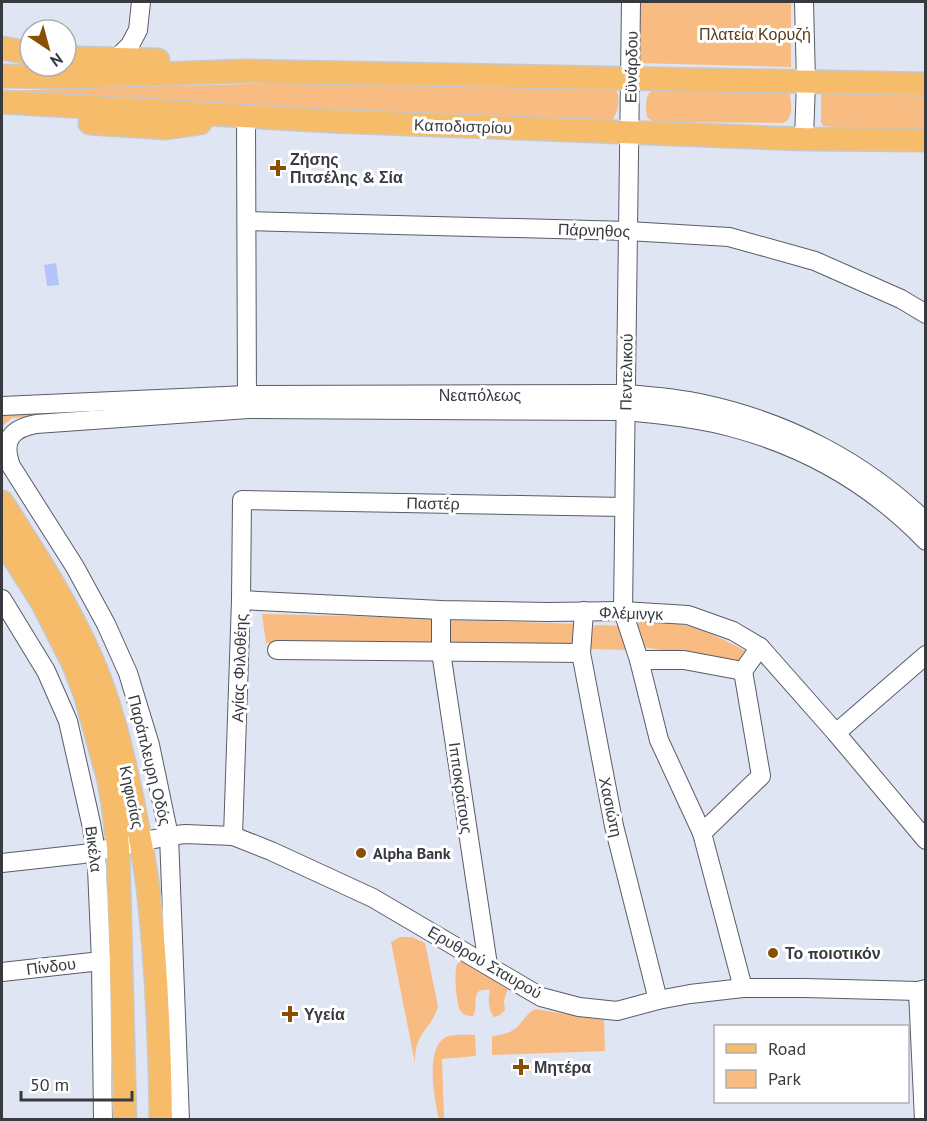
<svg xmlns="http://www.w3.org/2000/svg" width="927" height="1121" font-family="'PT Sans',sans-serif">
<rect width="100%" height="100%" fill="#e0e5f3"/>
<!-- green -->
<g fill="#f8bb81">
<path d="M639,2H791V67L635,63Z"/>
<path d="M360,81L615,87C621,98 619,109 613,119L604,122L340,114L11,94L9,91L92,87H134Z"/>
<path d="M663,88L788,91L790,94C791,105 794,116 784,123L653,122L647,117C646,110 644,95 652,91C655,89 659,89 663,88Z"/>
<path d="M925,90V130L833,127L823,126L821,122V91Z"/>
<path d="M229,401V404L12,418L2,426V415Z"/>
<path d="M262,614L436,618L435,647L266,643Z"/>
<path d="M447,620L583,624L581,647L447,645Z"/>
<path d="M637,620C649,621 662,620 674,623C702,628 731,642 755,657L752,667L644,647L635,625Z"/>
<path d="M595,625L623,626L630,650L590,649L592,630Z"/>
<path d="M400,937H412L425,943L438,1006C434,1022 424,1028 418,1042C415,1049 415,1056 415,1063L391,942Z"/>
<path d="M462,961L508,988L504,1001L505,1010L500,1015L494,1017C488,1008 488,1000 490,990C468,987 480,1004 473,1016C467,1016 463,1015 460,1010C456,1001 454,973 457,964Z"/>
<path d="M535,1009L604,1020L605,1051L492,1055V1036C502,1035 513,1033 520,1024C525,1018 528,1013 535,1009Z"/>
<path d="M475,1035L476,1056L442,1059L444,1119H439C435,1101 424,1048 446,1037C454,1034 466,1035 475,1035Z"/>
</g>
<!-- water -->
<path fill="#b3c5fa" d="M56,263L59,285L47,286L44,265Z"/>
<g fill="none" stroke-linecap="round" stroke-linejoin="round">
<defs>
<g id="minor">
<path d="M631,2L623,611L639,660L659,740L702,833"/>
<path d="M116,59L130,45L138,30L141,2"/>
<path d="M246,117L247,406"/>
<path d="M804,139L806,82L804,2"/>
<path d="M247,221L628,231L729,237L815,261L901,299L926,314"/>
<path d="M2,406L247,395L626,394C652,396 678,398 704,404C787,422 865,462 926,522"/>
<path d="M2,599L46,671L68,721L91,823L96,851L97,868L101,961L103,1120"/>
<path d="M241,600L441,610L548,612L623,611L688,615L733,631L760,647L836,733L926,840"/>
<path d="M441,610V652L488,965"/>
<path d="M584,611L581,653L614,826L658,1000"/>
<path d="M277,650L581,653"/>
<path d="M639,660H684L743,671L760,647"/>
<path d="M836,733L926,655"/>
<path d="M233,836L241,600L242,500L624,507"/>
<path d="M2,863L83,854L169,836L185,834L233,836L271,851L373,898L541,997L579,1007L617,1011L658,1000L690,994L743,988H805L918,991L926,989"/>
<path d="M2,972L101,961"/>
<path d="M743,988L702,833L761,776L743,671"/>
<path d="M918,991L924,1120"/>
<path d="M180,1120L169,836L150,745L128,673L106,624L75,567L11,466C2,441 10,429 36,424L248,409L626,411C662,415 699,418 734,428C808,448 873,486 926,541"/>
</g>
<g id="major">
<path d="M2,48L30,53"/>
<path d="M66,57L79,58L158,60"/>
<path d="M2,76L71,77L245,71L926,84"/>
<path d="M2,102L329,121L804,139L926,140"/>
<path d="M90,123L166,128L200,123"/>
<path d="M2,502C34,552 66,601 90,655C111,702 123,754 133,803C139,834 146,866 149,897C157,971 160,1045 161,1120"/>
<path d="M2,539L42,602L73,663L85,694L108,777L113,804L118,847L125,1120"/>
</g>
</defs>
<!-- minor casing -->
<use href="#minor" stroke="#595d69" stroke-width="20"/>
<!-- major casing -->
<use href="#major" stroke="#c7c8c9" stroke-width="25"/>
<!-- minor -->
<use href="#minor" stroke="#fff" stroke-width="18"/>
<!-- major -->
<use href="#major" stroke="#f7bc6a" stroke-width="22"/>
</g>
<!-- markers -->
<g fill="#895005" stroke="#fff" stroke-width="2">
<path d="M275 159h6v6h6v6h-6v6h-6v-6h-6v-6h6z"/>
<circle cx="361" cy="853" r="6"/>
<circle cx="773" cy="953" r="6"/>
<path d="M287 1005h6v6h6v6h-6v6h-6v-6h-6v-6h6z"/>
<path d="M518 1058h6v6h6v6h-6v6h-6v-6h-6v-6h6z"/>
</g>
<g text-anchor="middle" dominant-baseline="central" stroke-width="6" stroke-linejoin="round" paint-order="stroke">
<!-- park labels -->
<g font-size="16" fill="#5b3b1c" stroke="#fff">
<text x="755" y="34">Πλατεία Κορυζή</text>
</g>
<!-- street labels -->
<g font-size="16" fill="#383a3f" stroke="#fff">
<text transform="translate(631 67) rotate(-89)">Εϋνάρδου</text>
<text transform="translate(463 126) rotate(2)">Καποδιστρίου</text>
<text transform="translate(594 230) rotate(2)">Πάρνηθος</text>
<text transform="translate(626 372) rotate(-89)">Πεντελικού</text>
<text x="480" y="395">Νεαπόλεως</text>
<text transform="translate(433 503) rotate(1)">Παστέρ</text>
<text transform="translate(631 613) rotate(2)">Φλέμινγκ</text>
<text transform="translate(239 668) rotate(-88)">Αγίας Φιλοθέης</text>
<text transform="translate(150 760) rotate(76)">Παράπλευρη Οδός</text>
<text transform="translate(461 788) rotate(82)">Ιπποκράτους</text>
<text transform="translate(132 797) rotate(78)">Κηφισίας</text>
<text transform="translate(611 807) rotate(78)">Χασιώτη</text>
<text transform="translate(94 849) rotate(83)">Βικέλα</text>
<text transform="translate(485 962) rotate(30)">Ερυθρού Σταυρού</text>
<text transform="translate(51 966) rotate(-7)">Πίνδου</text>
</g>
<!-- poi labels -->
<g font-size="16" font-weight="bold" fill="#383a3f" stroke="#fff" text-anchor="start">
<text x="290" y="159">Ζήσης<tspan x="290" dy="18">Πιτσέλης &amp; Σία</tspan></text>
<text x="373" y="853">Alpha Bank</text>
<text x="785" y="953">Το ποιοτικόν</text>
<text x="304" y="1014">Υγεία</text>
<text x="534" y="1067">Μητέρα</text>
</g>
</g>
<!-- border -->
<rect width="927" height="1121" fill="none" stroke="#383a3f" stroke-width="6"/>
<!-- legend -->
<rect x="714" y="1025" width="195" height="78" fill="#ffffff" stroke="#afb0b2" stroke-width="1.5"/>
<rect x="726" y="1044" width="30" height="9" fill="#f7bc6a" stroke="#afb0b2" stroke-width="1.5"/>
<text x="768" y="1055" font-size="18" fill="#383a3f">Road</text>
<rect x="726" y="1070" width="30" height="18" fill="#f8bb81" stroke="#afb0b2" stroke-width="1.5"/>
<text x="768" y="1085" font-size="18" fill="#383a3f">Park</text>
<!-- north arrow -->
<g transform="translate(48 48) rotate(144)"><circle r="28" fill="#ffffff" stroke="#afb0b2" stroke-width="1.5"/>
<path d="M0-4.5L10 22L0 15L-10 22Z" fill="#895005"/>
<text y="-9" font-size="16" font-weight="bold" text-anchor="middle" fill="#383a3f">N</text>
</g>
<!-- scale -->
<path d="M21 1091v9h111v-9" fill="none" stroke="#383a3f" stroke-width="3"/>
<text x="30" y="1091" font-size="18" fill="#383a3f" stroke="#ffffff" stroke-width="4.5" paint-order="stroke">50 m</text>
</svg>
